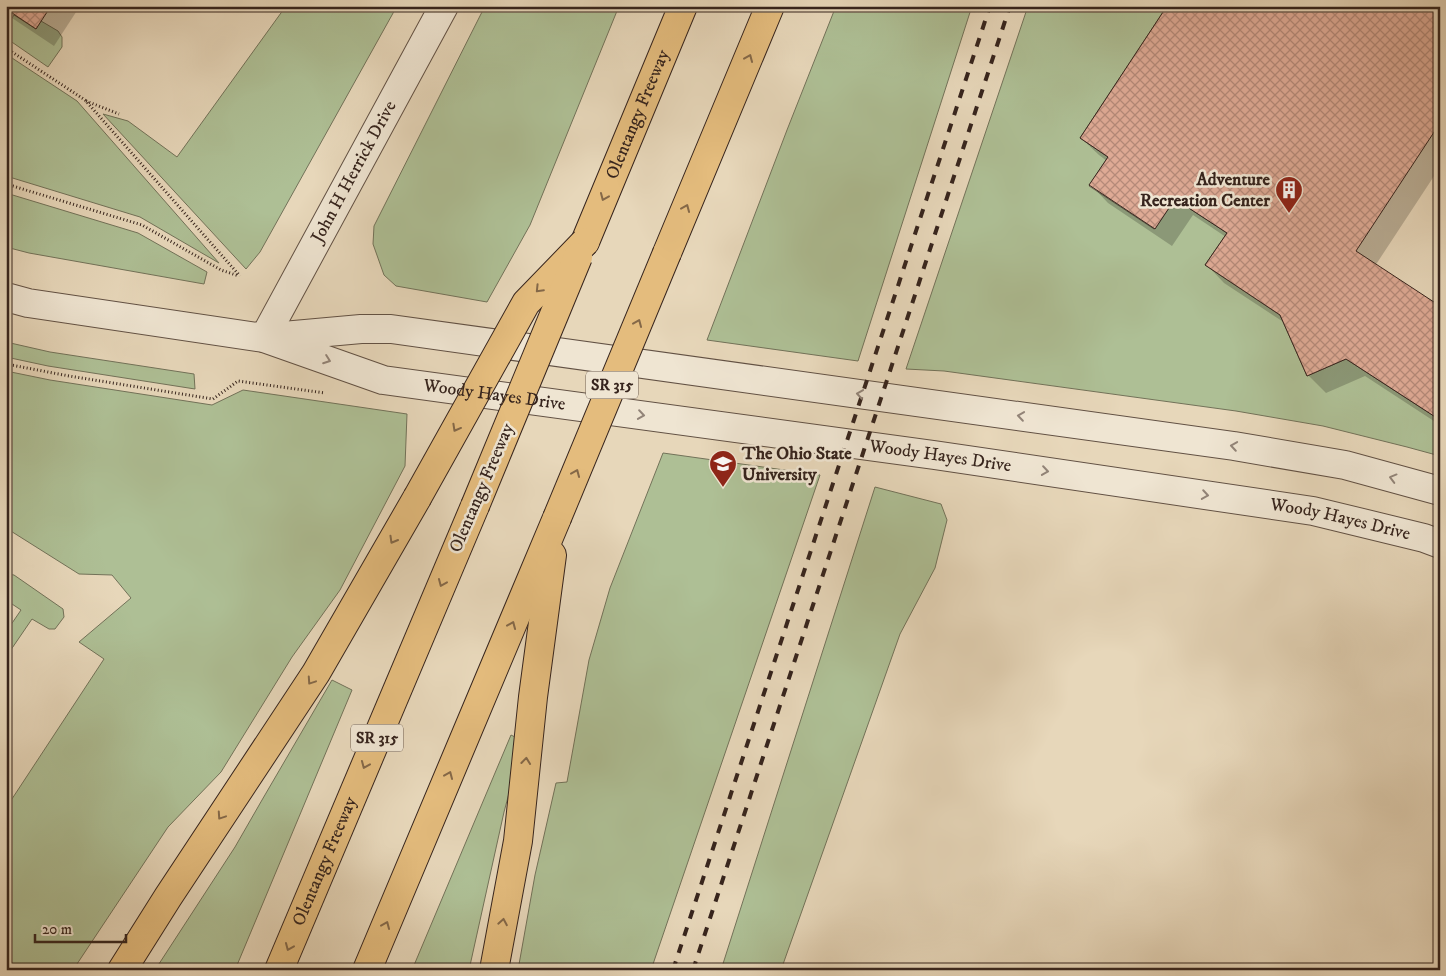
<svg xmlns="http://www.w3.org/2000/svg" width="1446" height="976" font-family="'IM FELL DW Pica',serif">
<defs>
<pattern id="building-cross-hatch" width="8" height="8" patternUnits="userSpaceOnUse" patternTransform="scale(1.25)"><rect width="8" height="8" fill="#deaa95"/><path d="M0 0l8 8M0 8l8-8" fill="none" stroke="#b58a79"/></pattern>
</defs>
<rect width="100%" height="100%" fill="#e7d7ba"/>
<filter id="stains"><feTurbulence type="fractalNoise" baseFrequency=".004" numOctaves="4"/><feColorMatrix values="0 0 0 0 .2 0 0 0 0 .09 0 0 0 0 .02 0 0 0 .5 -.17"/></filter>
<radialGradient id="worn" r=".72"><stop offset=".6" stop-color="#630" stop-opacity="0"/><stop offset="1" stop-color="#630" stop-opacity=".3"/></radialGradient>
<!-- green -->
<g fill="#aebf95" stroke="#727259">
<path d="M286,6H397L260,252L246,269L103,114L128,121L177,157Z"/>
<path d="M485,6H619L530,225L487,302L396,286L384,275L373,244L374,226Z"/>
<path d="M836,6H972L858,361L707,340L787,130Z"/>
<path d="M1028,6H1167L1080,138L1108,157L1089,186L1154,229L1175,199L1227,233L1205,265L1280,315L1307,376L1346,359L1440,420V456L1407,447L1323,426L1236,411L944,371L906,369Z"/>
<path d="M14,15L36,29L41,21L58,31L62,37V47L48,67L6,38V27Z"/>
<path d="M6,54L77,101L219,263L140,217L6,176Z"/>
<path d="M6,193L138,233L207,272L204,284L29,253L6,247Z"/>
<path d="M6,342L50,352L194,374L195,389L48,366L6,357Z"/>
<path d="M6,371L50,380L212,405L243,390L407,414L405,466L340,590L292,657L221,772L168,827L73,970H6V808L104,659L79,642L131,598L112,575L79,574L6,528Z"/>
<path d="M663,453L820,475L651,970H518L535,875L556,783L567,782L589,660L610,588Z"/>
<path d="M875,487L941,504L947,520L935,568L900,634L781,970H721Z"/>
<path d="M7,574L14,575L63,609L64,617L55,629H49L32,619L6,657V632L21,610L6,600Z"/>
<path d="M332,680L352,690L235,970H155L235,847L262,800Z"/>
<path d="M511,735L523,741L504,812L469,970H412Z"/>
</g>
<!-- shadow -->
<g fill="#0003">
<path d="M6,6H80L54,46L6,14Z"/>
<path d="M1440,6V167L1375,266L1440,308V425L1365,376L1326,393L1308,375L1285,323L1224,283L1207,265L1226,237L1193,215L1172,246L1108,203L1091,185L1107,161L1099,155L1081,138Z"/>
</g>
<!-- building -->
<g fill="url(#building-cross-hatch)" stroke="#36241d">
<path d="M6,6H51L36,29L6,9Z"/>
<path d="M1167,6H1440V123L1356,251L1440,306V420L1346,359L1307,376L1280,315L1205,265L1227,233L1175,199L1155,229L1089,185L1108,157L1080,138Z"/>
</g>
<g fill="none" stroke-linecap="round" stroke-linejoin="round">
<defs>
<g id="tertiary">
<path id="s1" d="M6,297L28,303L264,338L383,380L934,455L1313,511L1424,538L1440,544"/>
<path d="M272,337L361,329H391L1234,446L1345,465L1440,491"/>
<path id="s2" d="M264,338L444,6"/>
</g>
<g id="motorway">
<path id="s3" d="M585,242L683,6"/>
<path d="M667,253L770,6"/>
<path d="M122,970L168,897L316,673L417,498"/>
<path id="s4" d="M279,970L475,506"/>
<path d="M367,970L557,518"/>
<path d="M494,970L518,841L533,697L552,555"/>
</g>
</defs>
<!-- tertiary casing -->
<use href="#tertiary" stroke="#625144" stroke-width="30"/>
<!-- motorway casing -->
<use href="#motorway" stroke="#36241d" stroke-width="30"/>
<!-- path -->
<g stroke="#36241d" stroke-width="3" stroke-dasharray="1 2.5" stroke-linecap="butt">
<path d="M6,48L85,100L240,276"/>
<path d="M86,101L119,114"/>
<path d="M6,184L142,225L221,270L239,276"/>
<path d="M6,364L69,376L213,399L238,381L325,393"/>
</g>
<!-- tertiary -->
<use href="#tertiary" stroke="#efe5d2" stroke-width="28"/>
<!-- motorway -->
<use href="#motorway" stroke="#e4bc7d" stroke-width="28"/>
<!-- rail -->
<g stroke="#36241d" stroke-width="4" stroke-dasharray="9 9" stroke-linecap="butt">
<path d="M673,970L990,6"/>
<path d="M693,970L1010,6"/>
</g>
<defs>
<g id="motorway-bridge">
<path d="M417,498L526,303L585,242"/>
<path d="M475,506L578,257"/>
<path d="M557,518L667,253"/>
</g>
</defs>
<!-- motorway-bridge casing -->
<use href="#motorway-bridge" stroke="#36241d" stroke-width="30" stroke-linecap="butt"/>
<!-- motorway-bridge -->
<use href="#motorway-bridge" stroke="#e4bc7d" stroke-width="28"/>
</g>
<!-- one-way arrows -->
<defs><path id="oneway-chevron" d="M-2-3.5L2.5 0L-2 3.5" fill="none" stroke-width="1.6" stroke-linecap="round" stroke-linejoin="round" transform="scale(1.25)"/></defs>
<g stroke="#846848">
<use href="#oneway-chevron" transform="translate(749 58) rotate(-67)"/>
<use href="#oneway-chevron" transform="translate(604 197) rotate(113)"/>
<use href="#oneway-chevron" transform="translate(686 208) rotate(-67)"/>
<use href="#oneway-chevron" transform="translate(539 289) rotate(134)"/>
<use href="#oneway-chevron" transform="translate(638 323) rotate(-67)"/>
<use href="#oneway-chevron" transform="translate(456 428) rotate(119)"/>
<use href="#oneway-chevron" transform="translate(576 473) rotate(-67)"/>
<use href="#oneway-chevron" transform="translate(393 540) rotate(120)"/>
<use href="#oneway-chevron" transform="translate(442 583) rotate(113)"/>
<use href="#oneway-chevron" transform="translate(512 625) rotate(-67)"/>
<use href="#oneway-chevron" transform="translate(311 681) rotate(124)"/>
<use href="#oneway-chevron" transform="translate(526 761) rotate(-84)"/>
<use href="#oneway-chevron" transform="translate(365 765) rotate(113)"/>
<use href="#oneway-chevron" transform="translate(449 775) rotate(-67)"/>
<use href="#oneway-chevron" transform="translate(221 816) rotate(124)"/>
<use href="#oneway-chevron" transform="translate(503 922) rotate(-80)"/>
<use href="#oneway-chevron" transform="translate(386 925) rotate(-67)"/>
<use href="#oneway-chevron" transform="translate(289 947) rotate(113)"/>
</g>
<g stroke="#928478">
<use href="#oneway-chevron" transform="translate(327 360) rotate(20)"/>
<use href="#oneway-chevron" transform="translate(860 394) rotate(-172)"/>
<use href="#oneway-chevron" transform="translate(641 415) rotate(8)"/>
<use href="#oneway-chevron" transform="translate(1021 416) rotate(-172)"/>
<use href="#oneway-chevron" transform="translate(1234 446) rotate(-171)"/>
<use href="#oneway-chevron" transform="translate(1045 471) rotate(8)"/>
<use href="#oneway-chevron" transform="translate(1393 478) rotate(-165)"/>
<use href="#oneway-chevron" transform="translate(1205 495) rotate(9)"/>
</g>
<!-- icons -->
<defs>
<symbol id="building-pin" viewBox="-11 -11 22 30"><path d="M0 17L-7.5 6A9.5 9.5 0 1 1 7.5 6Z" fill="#8f2418" stroke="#efe5d2"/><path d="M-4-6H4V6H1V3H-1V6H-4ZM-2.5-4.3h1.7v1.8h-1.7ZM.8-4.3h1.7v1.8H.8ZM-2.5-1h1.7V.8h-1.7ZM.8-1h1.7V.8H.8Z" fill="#fff"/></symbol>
<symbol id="university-pin" viewBox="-11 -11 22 30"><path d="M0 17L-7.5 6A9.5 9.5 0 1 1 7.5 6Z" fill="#8f2418" stroke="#efe5d2"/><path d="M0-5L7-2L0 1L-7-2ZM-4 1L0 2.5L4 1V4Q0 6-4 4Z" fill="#fff"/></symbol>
</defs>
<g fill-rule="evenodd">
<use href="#building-pin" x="1273" y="174" width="32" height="43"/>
<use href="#university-pin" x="707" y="448" width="32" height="43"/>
</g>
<g text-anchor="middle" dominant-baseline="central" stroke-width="5" stroke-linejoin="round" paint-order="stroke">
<!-- shield labels -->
<g fill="#efe5d2" stroke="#6e5e53" stroke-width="1">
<rect x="586" y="371.5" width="52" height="27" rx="4"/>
<rect x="351" y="724.5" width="52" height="27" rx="4"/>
</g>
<g font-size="16" font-weight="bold" fill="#36241d">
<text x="612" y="385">SR 315</text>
<text x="377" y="738">SR 315</text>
</g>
<!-- street labels -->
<g font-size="18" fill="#36241d" stroke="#efe5d2">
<text stroke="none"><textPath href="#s3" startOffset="138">Olentangy Freeway</textPath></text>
<text stroke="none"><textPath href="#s2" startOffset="189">John H Herrick Drive</textPath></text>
<text stroke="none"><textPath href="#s1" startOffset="500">Woody Hayes Drive</textPath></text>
<text stroke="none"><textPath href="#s1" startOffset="950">Woody Hayes Drive</textPath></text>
<text transform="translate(482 488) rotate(-67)">Olentangy Freeway</text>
<text stroke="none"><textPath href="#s1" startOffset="1355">Woody Hayes Drive</textPath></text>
<text stroke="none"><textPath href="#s4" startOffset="118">Olentangy Freeway</textPath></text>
</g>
<!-- poi labels -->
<g font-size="18" font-weight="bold" fill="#36241d" stroke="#efe5d2" text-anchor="end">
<text x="1270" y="180">Adventure<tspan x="1270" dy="21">Recreation Center</tspan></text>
<text x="742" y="454" text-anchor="start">The Ohio State<tspan x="742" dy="21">University</tspan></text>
</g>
</g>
<!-- margin -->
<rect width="1446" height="976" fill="none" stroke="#e7d7ba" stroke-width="25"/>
<rect x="8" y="8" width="1431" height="961" fill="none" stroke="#36241d" stroke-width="2.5"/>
<rect x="12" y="12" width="1421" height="951" fill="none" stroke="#36241d"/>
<!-- scale -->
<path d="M35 934v8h91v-8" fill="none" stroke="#36241d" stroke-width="2.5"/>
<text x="42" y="934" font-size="15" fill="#36241d" stroke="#efe5d2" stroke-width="4" paint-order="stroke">20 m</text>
<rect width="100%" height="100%" filter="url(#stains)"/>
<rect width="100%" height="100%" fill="url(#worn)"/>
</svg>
